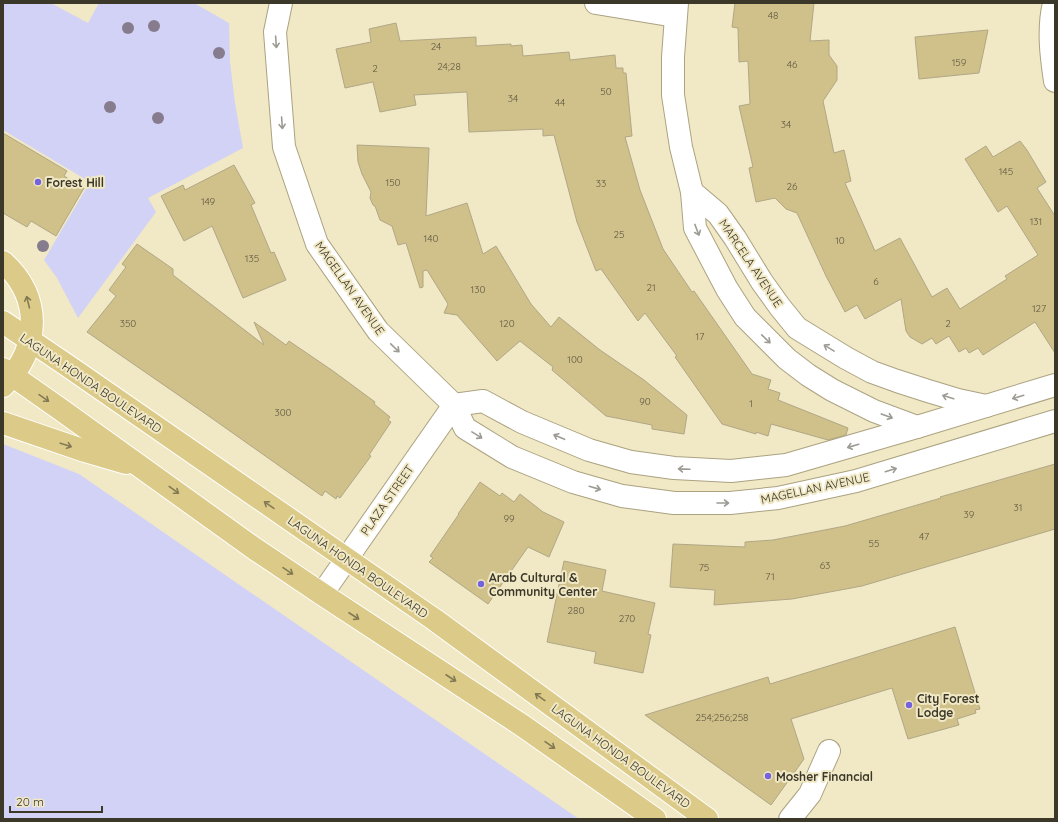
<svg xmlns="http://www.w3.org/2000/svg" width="1058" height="822" font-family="Quicksand,sans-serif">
<rect width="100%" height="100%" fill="#f1e8c5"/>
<!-- green -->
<g fill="#d2d2f7">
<path d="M3,3H51L88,23L99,3H194L229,23L230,62L235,103L243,148L148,198L156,212L78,318L57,278L44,260L90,182L3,130Z"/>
<path d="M3,444L79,474L579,819H3Z"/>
</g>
<!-- building -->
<g fill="#d0c08a" stroke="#b0a786">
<path d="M735,3H814L810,41L829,40V55L837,66V80L823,101L834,153L844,150L851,181L845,183L875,251L900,238L932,297L947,288L960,309L1007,279L1005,276L1038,255L1007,206L998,212L965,159L986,146L993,157L1020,141L1027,150L1046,182L1037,188L1055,216V353L1035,322L983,355L978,348L969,353L966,348L959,352L949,336L936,344L932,338L922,344L910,337L906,331L901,299L865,319L857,305L845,312L826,276L797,213L786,209L775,198L756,202L749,168L753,167L739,106L750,104L748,61L739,62L738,28L732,27Z"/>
<path d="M396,23L400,41L476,37V46L511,44V46L522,45L523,56L569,52L570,60L615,55L616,68H623V73H626L632,136L625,137L640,190L663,249L692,292L694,291L752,374L771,380L768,389L780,393L778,400L848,428L846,435L828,440L771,424L768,436L756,432V434L722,424L675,357L677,356L645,313L638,321L601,269L596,271L577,222L554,135L543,136V129L469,132L467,92L414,95L416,105L380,112L373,82L345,88L336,49L371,42L369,29Z"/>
<path d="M988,30L979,73L919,79L915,37Z"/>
<path d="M3,133L67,171L64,176L84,188L56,236L31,221L27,227L3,213Z"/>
<path d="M357,145L429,148L426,216L467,203L483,254L496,246L531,304L551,327L559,317L600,350L644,380L687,415L684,434L652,429V425L606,416L552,370L553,367L520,341L497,361L457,315L444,313L448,304L427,270L423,271V287L420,288L406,243L398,245L392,226L380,220L375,206L373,205L370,198L371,192L362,174L358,162Z"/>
<path d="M234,165L255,203L251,205L271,253L274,252L286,280L243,298L212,226L184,241L161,196L183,185L185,190Z"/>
<path d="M137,244L173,269V275L264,345L254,322L286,345L289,341L333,371L375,402L374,404L390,417L388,420L391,422L369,455L371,456L340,498L337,496L336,499L325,491L322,496L203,412L87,332L116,296L109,290L126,267L122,264Z"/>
<path d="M1055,464V529L862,586L792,599L714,605L715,590L670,587L673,544L745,547V542L773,540L845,526L941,498L940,497Z"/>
<path d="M480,482L500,496L502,493L514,502L520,494L543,512L564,522L549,557L528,547L488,604L429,562L433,558L430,556L459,514H458Z"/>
<path d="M564,561L606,570L602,591L655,603L648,634L651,635L643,673L594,663L596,652L547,642Z"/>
<path d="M955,627L980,709L975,710L976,713L957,719L959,725L908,739L892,688L791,719L804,759L771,805L645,715L768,677L770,684Z"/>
</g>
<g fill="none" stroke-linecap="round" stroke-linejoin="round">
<defs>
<g id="minor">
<path d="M281,3L275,32L284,147L317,244L378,331L454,405L465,428L512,457L573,482L622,496L674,503H730L778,498L856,481L1055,421"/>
<path d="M596,3L675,16"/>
<path d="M677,3L673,57V95L681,147L692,192L695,228L727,289L745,317L787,359L808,375L832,390L874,411L917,427"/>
<path d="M1054,3C1048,28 1051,55 1055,81"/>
<path d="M692,192L718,214L735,238L762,282L780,307L797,328L846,358L872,372L897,381L928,391L958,400L986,406"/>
<path d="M454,405L483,401L522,422L589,450L631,462L674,468L731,471L786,465L917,427L1055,385"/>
<path d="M322,594L454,405"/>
<path d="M790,819L810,794L829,751"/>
</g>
<g id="major">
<path d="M3,262C43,298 40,349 3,386"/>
<path d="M3,322L68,366L435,620L707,819"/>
<path d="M3,369L60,409L255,549L322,594L523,726L655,819"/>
<path d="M3,423L85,451L126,463"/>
</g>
</defs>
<!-- minor casing -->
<use href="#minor" stroke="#aba281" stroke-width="24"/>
<!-- major casing -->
<use href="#major" stroke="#fff" stroke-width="24"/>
<!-- minor -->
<use href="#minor" stroke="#fff" stroke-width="22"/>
<!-- major -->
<use href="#major" stroke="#dccb88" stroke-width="22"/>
</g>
<!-- trees -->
<g fill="#867c8e">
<circle cx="154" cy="26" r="6"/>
<circle cx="128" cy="28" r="6"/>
<circle cx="219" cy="53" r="6"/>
<circle cx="110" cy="107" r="6"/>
<circle cx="158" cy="118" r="6"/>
<circle cx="43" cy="246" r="6"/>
</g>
<!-- one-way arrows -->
<defs><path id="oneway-shaft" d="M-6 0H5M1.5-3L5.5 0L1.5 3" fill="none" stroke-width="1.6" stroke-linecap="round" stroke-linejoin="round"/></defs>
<g stroke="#9d9b94">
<use href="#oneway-shaft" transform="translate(276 42) rotate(86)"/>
<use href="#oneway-shaft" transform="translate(282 123) rotate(86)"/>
<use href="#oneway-shaft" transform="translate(697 230) rotate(69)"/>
<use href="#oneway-shaft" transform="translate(766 339) rotate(44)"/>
<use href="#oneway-shaft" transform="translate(395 348) rotate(44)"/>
<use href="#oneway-shaft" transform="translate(829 348) rotate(-149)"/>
<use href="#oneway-shaft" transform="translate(948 397) rotate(-163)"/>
<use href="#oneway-shaft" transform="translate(1018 397) rotate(163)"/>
<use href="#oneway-shaft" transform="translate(887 416) rotate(20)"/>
<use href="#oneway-shaft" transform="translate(477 435) rotate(32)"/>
<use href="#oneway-shaft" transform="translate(559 437) rotate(-157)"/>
<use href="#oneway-shaft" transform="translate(853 446) rotate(164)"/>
<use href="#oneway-shaft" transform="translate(684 469) rotate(-178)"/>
<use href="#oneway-shaft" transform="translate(891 470) rotate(-17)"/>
<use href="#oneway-shaft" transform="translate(595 488) rotate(16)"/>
<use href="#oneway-shaft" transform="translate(723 503)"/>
</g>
<g stroke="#837a54">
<use href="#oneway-shaft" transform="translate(28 302) rotate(-104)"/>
<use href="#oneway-shaft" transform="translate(44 398) rotate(35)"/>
<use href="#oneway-shaft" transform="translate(66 445) rotate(18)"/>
<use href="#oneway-shaft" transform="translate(174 490) rotate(36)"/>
<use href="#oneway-shaft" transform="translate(269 505) rotate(-145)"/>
<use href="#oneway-shaft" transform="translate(288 571) rotate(34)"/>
<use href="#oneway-shaft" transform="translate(354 616) rotate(33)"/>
<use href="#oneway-shaft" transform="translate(451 678) rotate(33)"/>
<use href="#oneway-shaft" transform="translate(540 697) rotate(-144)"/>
<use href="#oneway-shaft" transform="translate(550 745) rotate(35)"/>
</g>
<!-- markers -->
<g fill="#7463dd" stroke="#f1e8c5" stroke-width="1.5">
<circle cx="38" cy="182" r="4"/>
<circle cx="481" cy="584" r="4"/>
<circle cx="909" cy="705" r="4"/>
<circle cx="768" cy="776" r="4"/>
</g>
<g text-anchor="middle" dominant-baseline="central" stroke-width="4" stroke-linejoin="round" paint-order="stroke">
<!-- number labels -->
<g font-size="10" fill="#605941">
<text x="773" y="15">48</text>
<text x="436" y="46">24</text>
<text x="959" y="62">159</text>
<text x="792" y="64">46</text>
<text x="449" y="66">24;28</text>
<text x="375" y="68">2</text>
<text x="606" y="91">50</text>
<text x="513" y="98">34</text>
<text x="560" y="102">44</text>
<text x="786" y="124">34</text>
<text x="1006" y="171">145</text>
<text x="393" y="182">150</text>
<text x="601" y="183">33</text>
<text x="792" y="186">26</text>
<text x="208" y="201">149</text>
<text x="1036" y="221">131</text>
<text x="619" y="234">25</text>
<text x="431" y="238">140</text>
<text x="840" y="240">10</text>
<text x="252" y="258">135</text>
<text x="876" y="281">6</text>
<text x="651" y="287">21</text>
<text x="478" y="289">130</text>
<text x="1039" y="308">127</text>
<text x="128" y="323">350</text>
<text x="507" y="323">120</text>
<text x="948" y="323">2</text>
<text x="700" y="336">17</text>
<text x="575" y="359">100</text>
<text x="645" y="401">90</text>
<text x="751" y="403">1</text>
<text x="283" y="412">300</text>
<text x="1018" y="507">31</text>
<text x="969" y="514">39</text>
<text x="509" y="518">99</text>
<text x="924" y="536">47</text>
<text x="874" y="543">55</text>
<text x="825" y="565">63</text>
<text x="704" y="567">75</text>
<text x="770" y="576">71</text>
<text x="576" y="610">280</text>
<text x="627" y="618">270</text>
<text x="722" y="717">254;256;258</text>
</g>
<!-- poi labels -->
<g font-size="12" font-weight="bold" fill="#3b3729" stroke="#f1e8c5" text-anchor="start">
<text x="46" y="182">Forest Hill</text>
<text x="489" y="577">Arab Cultural &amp;<tspan x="489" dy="14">Community Center</tspan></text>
<text x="917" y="698">City Forest<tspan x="917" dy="14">Lodge</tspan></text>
<text x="776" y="776">Mosher Financial</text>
</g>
<!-- street labels -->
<g font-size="12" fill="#3b3729" stroke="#f1e8c5">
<text transform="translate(751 263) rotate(56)">MARCELA AVENUE</text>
<text transform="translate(350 288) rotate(55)">MAGELLAN AVENUE</text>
<text transform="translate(91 383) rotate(34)">LAGUNA HONDA BOULEVARD</text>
<text transform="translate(815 488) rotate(-12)">MAGELLAN AVENUE</text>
<text transform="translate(387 500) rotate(-55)">PLAZA STREET</text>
<text transform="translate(358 567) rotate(35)">LAGUNA HONDA BOULEVARD</text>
<text transform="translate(621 756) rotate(36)">LAGUNA HONDA BOULEVARD</text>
</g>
</g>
<!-- border -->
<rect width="1058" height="822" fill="none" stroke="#3b3729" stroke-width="8"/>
<!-- scale -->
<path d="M10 806v6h92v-6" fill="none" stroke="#3b3729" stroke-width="2"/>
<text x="16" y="806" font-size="12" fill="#3b3729" stroke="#f1e8c5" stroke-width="3" paint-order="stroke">20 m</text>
</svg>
